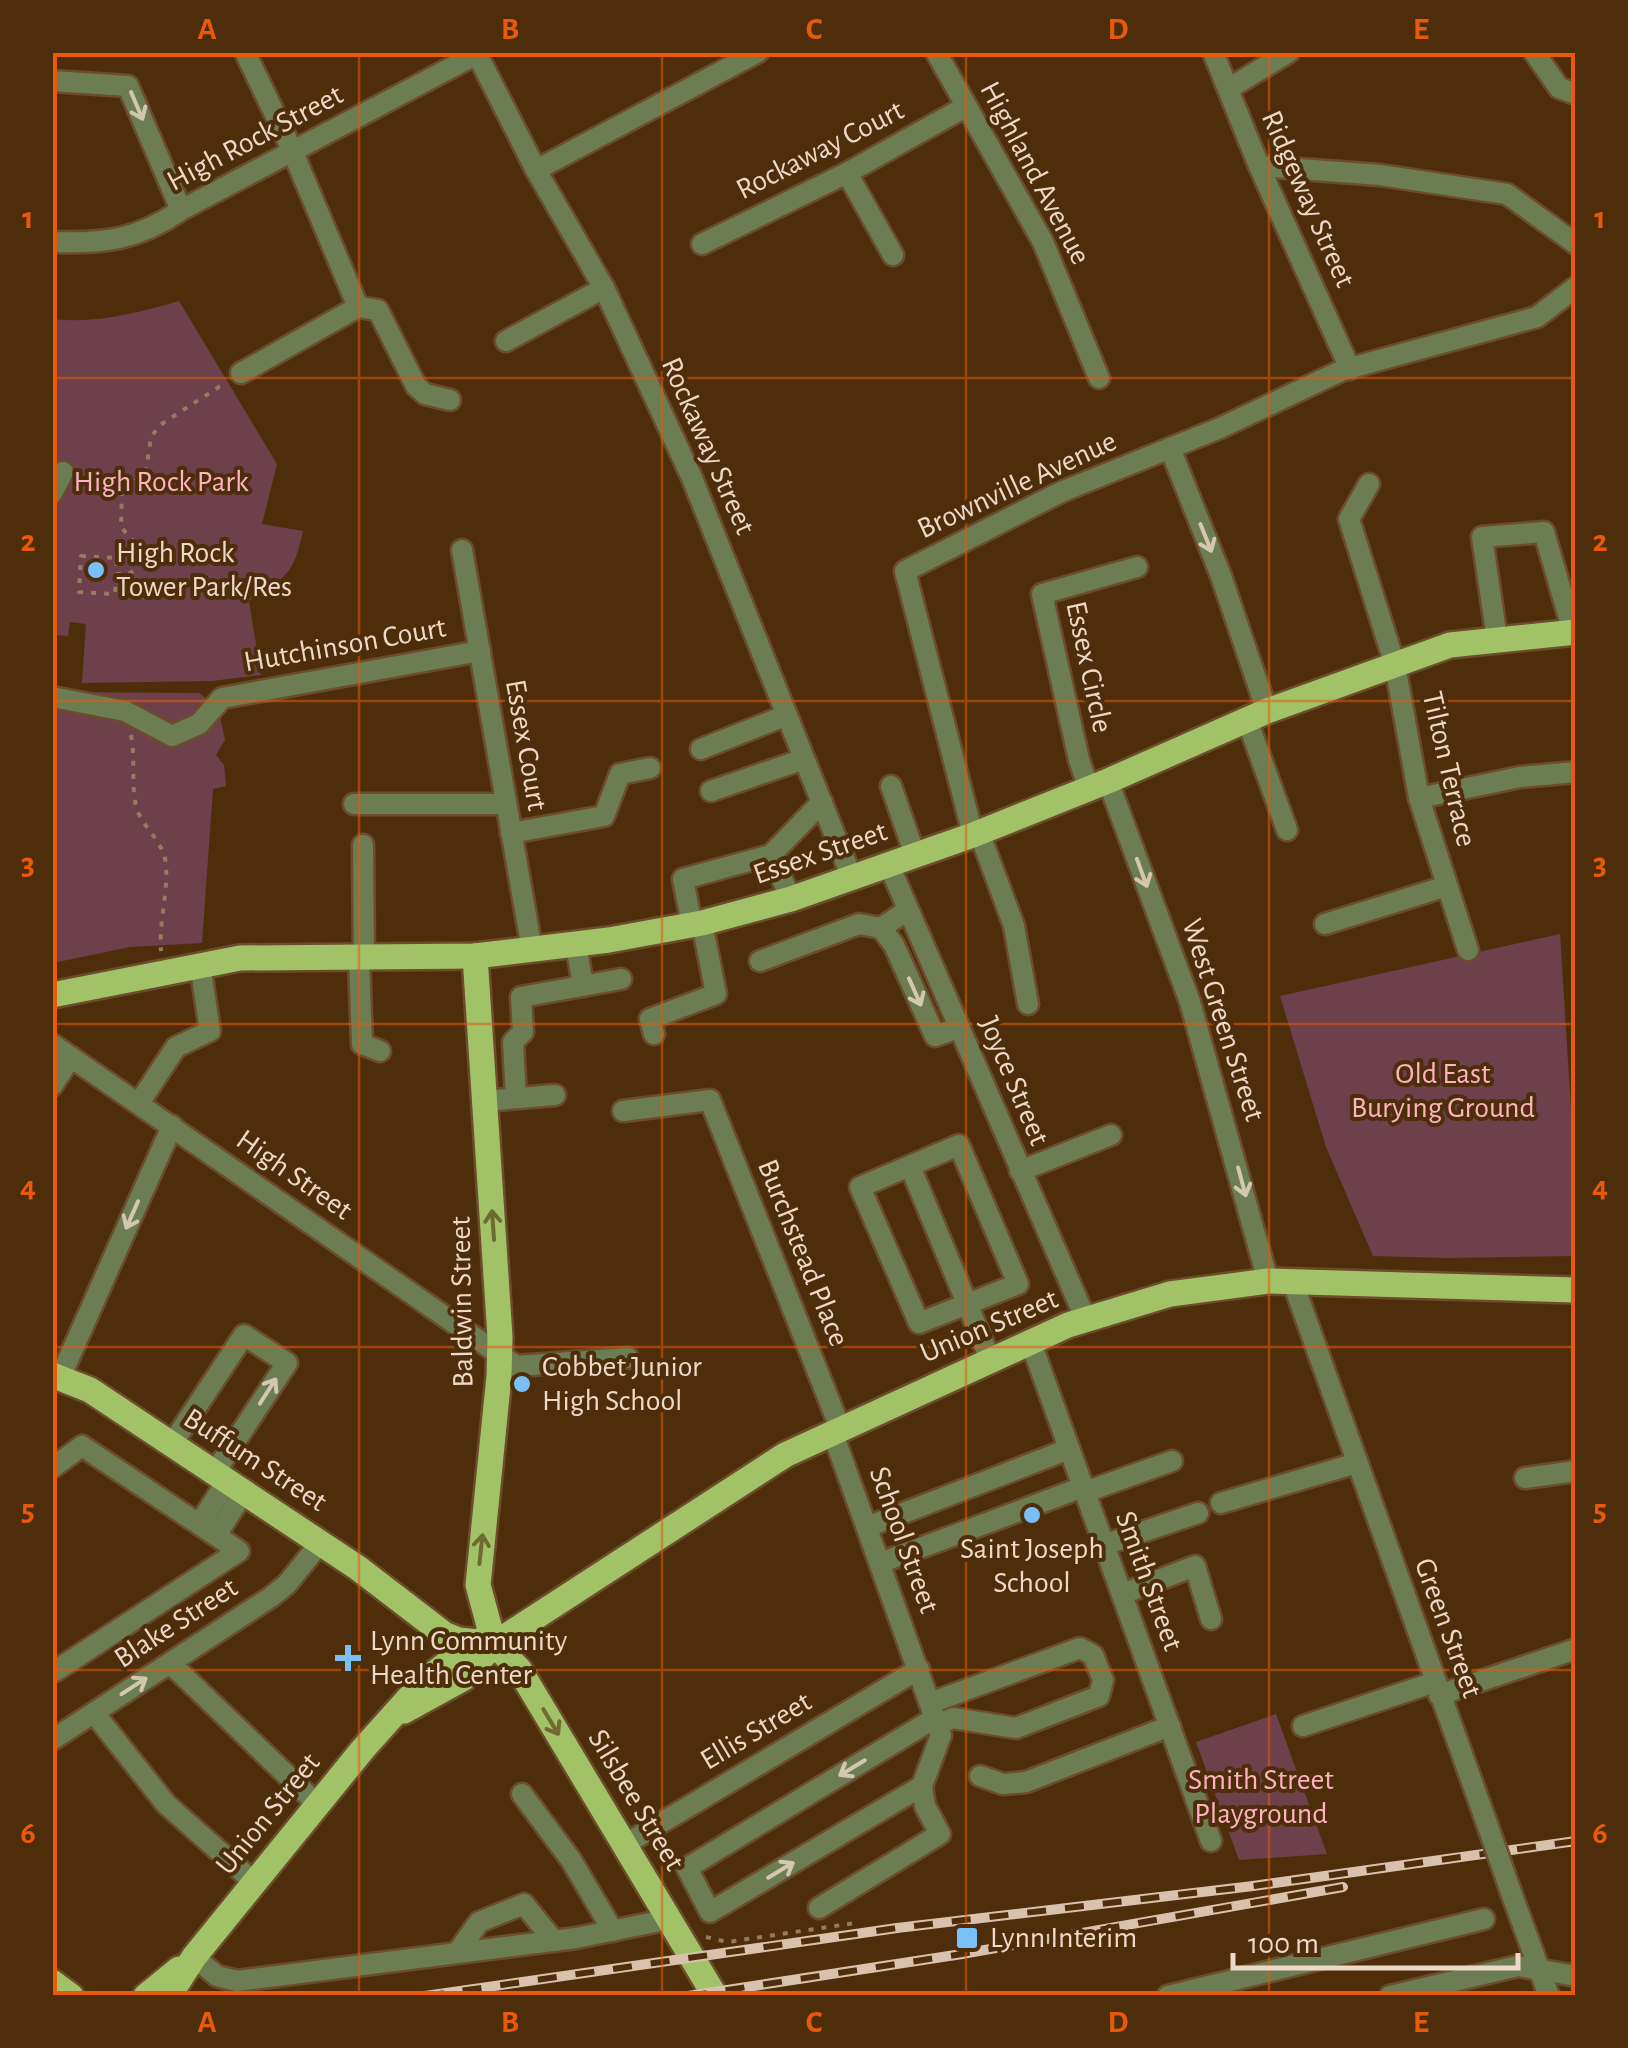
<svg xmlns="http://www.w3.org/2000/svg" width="1628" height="2048" font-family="'Alegreya Sans',sans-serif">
<rect width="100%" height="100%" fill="#4e2e0a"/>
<!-- green -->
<g fill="#6e404b">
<path d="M179,301L277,464L262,524L303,531C293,576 287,576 249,601L261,675L212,681L82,683L86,624L70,622L68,636L53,635L52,319C96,324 137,313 179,301Z"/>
<path d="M53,692L199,693L218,707L225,740L216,755L224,765L226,786L213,789L202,943L130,947L53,963Z"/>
<path d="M1560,934L1575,1174V1256L1448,1258L1373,1256L1326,1147L1280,996Z"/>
<path d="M1276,1714L1327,1854L1239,1860L1196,1742Z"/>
</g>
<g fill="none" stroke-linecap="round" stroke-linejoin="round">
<defs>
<g id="minor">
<path d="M476,52L536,170L604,288L692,478L852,878"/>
<path d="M936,52L1043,242L1099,378"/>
<path d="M1213,52L1259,166L1350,369"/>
<path d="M1534,52L1559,88L1576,94"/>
<path d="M52,81L128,86L181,210"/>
<path d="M1228,89L1289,52"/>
<path d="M1259,166L1380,175L1507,194L1576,244"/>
<path d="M536,170L758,52"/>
<path d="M847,173L893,255"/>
<path d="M52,242C103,244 138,240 181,210L477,54"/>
<path d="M702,244L847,173L965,107"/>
<path d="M358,307L378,310L416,386L425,394L450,400"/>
<path d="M506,341L604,288"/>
<path d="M241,373L358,307L292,150L245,52"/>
<path d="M1170,448L1221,576L1267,711"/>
<path d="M1369,484L1349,519L1395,665L1419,798L1468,950"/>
<path d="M52,493L63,472"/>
<path d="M462,550L532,950"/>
<path d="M1497,639L1482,537L1544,532L1573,632"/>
<path d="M52,697L125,711L172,736L199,724L222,698L480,651"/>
<path d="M1247,720L1287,830"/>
<path d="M701,749L787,715"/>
<path d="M1108,781L1190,1002L1268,1281"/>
<path d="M891,786L915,855"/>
<path d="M1089,789L1079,760L1042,594L1137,567"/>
<path d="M711,791L804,759"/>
<path d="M1419,798L1520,777L1576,772"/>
<path d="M354,804H506"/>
<path d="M979,832L1014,926L1028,1004"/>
<path d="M511,833L604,816L620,774L650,768"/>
<path d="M973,835L905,571L1061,492L1220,428L1343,370L1537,317L1576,287"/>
<path d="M363,845L364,958"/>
<path d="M771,855L791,899"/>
<path d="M889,865L1086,1320"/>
<path d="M1325,924L1447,886"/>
<path d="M692,925L683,879L771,855L822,802"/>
<path d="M881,928L894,945L935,1036L959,1028"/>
<path d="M576,944L583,986"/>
<path d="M359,958L362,1044L380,1051"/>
<path d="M760,961L859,924L881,928L908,910"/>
<path d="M654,1034L650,1019L716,994L702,923"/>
<path d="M52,1044L516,1366L628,1358"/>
<path d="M52,1086L71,1057"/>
<path d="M516,1098L513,1042L523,1032L521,997L621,979"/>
<path d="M485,1101L555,1095"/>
<path d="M139,1103L176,1047L210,1031L200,964"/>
<path d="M623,1111L710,1100L840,1428"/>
<path d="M959,1145L1018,1284L919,1323L860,1187Z"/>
<path d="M910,1166L990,1359"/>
<path d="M1020,1171L1111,1135"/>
<path d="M1292,1280L1486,1821"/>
<path d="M1030,1340L1211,1841"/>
<path d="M60,1378L172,1126"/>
<path d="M832,1431L941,1735L922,1786L710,1912L687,1868L935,1718"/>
<path d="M172,1444L244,1335L287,1363L215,1472"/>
<path d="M52,1468L82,1446L239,1551L55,1671L52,1668"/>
<path d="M1525,1478L1576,1471"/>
<path d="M1085,1492L1172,1461"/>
<path d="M1221,1503L1357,1463"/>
<path d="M200,1523L227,1481"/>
<path d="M867,1527L1069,1449"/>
<path d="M216,1535L244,1492"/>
<path d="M1104,1545L1198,1513"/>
<path d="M880,1563L1083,1487"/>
<path d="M1122,1594L1195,1566L1211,1619"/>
<path d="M170,1663L318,1805"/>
<path d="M1439,1695L1576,1649"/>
<path d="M930,1703L1080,1648L1093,1655L1103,1680L1099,1696L1016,1728L953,1718L938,1724"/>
<path d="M94,1713L166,1804L255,1883"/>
<path d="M1303,1726L1435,1682"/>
<path d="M52,1740L271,1597L287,1584L321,1542"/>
<path d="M980,1776L1003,1784L1026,1782L1170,1726"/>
<path d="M522,1794L571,1860L613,1931"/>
<path d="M624,1845L919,1669"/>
<path d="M1512,1895L1549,1996"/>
<path d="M819,1908L940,1834L925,1806L922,1786"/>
<path d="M457,1953L479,1922L524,1904L554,1941"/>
<path d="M194,1957L217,1976L237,1981L576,1938L670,1919"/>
<path d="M1168,1996L1484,1919"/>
<path d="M1390,1996L1518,1966L1576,1976"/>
</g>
<g id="major">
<path d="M475,956L500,1337L499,1376L478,1585L494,1644"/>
<path d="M52,995L240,958L475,956L609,940L702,923L791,899L973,835L1108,781L1267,711L1450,645L1576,632"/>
<path d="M52,1375L90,1390L358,1568L444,1634L459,1640L487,1643"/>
<path d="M486,1636L519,1669L715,1996"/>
<path d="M404,1711L464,1678L494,1644"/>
<path d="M52,1982L71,1996"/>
<path d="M146,1996L179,1969"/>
<path d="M169,1996L194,1957L363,1749L424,1681L458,1655L494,1644L785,1455L1068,1325L1170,1294L1268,1281L1576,1290"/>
</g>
</defs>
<!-- minor casing -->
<use href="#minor" stroke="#6b4d2c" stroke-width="25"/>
<!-- major casing -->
<use href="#major" stroke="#6b4d2c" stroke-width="30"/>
<!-- path -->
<g stroke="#967b5f" stroke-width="4" stroke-dasharray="5 8" stroke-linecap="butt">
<path d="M77,483L88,489L122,493L146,471L151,437L160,425L225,383"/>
<path d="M81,556L117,558L115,594L79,592Z"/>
<path d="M116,574H128L136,570L142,551L121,527L122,493"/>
<path d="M131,735C136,759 130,793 138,812C146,831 165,843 166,866C168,894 159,921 161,951"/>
<path d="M706,1937L728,1942L855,1923"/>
</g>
<!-- minor -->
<use href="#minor" stroke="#6d7d53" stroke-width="20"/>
<!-- major -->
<use href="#major" stroke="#a2c268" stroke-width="25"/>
<defs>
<g id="rail">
<path d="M425,1996L897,1928L1253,1886L1576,1841"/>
<path d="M688,1996L962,1954L1343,1887"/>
</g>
</defs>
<!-- rail casing -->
<use href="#rail" stroke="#d8c2ae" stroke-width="10"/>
<!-- rail -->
<use href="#rail" stroke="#4e2e0a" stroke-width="6" stroke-dasharray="19" stroke-linecap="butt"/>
<defs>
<path id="minor-bridge" d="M1486,1821L1512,1895"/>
</defs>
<!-- minor-bridge casing -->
<use href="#minor-bridge" stroke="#6b4d2c" stroke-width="25" stroke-linecap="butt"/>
<!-- minor-bridge -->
<use href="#minor-bridge" stroke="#6d7d53" stroke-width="20"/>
</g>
<!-- one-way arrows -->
<defs><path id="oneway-shaft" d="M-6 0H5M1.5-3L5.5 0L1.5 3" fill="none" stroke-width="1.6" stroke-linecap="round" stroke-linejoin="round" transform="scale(2.5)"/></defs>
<g stroke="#d3c7b0">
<use href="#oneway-shaft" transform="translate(137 106) rotate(67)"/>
<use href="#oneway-shaft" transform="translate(1206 538) rotate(68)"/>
<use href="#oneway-shaft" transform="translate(1142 873) rotate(70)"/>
<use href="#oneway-shaft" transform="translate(915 992) rotate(66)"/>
<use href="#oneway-shaft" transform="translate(1242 1182) rotate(75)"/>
<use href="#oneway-shaft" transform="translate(132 1215) rotate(114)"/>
<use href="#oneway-shaft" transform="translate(268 1391) rotate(-57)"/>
<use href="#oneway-shaft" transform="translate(134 1686) rotate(-33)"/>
<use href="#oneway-shaft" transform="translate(852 1768) rotate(149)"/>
<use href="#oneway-shaft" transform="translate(781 1870) rotate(-31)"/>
</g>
<g stroke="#706930">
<use href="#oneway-shaft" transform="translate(493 1225) rotate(-94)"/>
<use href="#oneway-shaft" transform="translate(481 1549) rotate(-84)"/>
<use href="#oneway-shaft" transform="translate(551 1722) rotate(59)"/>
</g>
<!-- grid -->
<path fill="none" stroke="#e8590c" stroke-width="2.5" stroke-opacity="0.55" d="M359,52V1996M662,52V1996M966,52V1996M1269,52V1996M52,378H1576M52,701H1576M52,1024H1576M52,1347H1576M52,1670H1576"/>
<!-- markers -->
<g fill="#7abff8" stroke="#4e2e0a" stroke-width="4">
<circle cx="96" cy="570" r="10"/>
<circle cx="522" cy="1384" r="10"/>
<circle cx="1032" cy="1515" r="10"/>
<path d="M343 1643h10v10h10v10h-10v10h-10v-10h-10v-10h10z"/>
<rect x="955" y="1926" width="24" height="24" rx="5"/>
</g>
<g text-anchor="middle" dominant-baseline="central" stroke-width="8" stroke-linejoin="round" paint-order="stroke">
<!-- street labels -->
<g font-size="30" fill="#edd9c7" stroke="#4e2e0a">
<text transform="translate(255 138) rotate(-28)">High Rock Street</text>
<text transform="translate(820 150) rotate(-27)">Rockaway Court</text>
<text transform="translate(1035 173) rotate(62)">Highland Avenue</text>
<text transform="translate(1308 199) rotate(66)">Ridgeway Street</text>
<text transform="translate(708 446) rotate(66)">Rockaway Street</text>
<text transform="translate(1017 485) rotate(-25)">Brownville Avenue</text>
<text transform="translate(345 645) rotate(-10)">Hutchinson Court</text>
<text transform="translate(1089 667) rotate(78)">Essex Circle</text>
<text transform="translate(526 745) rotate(80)">Essex Court</text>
<text transform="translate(1449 769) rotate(77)">Tilton Terrace</text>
<text transform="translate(820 853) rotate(-19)">Essex Street</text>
<text transform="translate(1223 1020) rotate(72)">West Green Street</text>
<text transform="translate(1014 1081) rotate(67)">Joyce Street</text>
<text transform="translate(294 1175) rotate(35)">High Street</text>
<text transform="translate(803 1253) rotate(68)">Burchstead Place</text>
<text transform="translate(462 1302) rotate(-91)">Baldwin Street</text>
<text transform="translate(989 1326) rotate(-23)">Union Street</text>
<text transform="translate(255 1460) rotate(33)">Buffum Street</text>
<text transform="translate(904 1540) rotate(70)">School Street</text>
<text transform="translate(1149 1581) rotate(70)">Smith Street</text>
<text transform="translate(176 1623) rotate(-33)">Blake Street</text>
<text transform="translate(1448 1628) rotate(70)">Green Street</text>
<text transform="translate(756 1731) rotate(-31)">Ellis Street</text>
<text transform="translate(636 1800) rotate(59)">Silsbee Street</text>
<text transform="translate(268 1814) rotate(-51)">Union Street</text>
</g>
<!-- park labels -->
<g font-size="30" fill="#fdb1c1" stroke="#4e2e0a">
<text x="161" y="482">High Rock Park</text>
<text x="1443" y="1074">Old East<tspan x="1443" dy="34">Burying Ground</tspan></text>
<text x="1261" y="1780">Smith Street<tspan x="1261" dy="34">Playground</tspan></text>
</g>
<!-- poi labels -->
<g font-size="30" fill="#edd9c7" stroke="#4e2e0a" text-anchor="start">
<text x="116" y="553">High Rock<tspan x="116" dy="34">Tower Park/Res</tspan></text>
<text x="542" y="1367">Cobbet Junior<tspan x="542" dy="34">High School</tspan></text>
<text x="1032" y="1549" text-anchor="middle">Saint Joseph<tspan x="1032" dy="34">School</tspan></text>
<text x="370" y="1641">Lynn Community<tspan x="370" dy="34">Health Center</tspan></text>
<text x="990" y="1938">Lynn Interim</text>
</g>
</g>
<!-- border -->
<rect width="1628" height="2048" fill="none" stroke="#4e2e0a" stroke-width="110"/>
<!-- scale -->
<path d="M1233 1953v15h285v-15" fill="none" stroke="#edd9c7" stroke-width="5"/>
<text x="1248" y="1953" font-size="30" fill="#edd9c7" stroke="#4e2e0a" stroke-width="8" paint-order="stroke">100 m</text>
<rect x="55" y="55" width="1518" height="1938" fill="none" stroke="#e8590c" stroke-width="4"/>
<g font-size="32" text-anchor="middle" font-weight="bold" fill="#e8590c">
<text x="207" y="39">A</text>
<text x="510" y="39">B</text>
<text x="814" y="39">C</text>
<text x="1118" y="39">D</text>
<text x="1421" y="39">E</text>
<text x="28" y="228">1</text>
<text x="1600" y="228">1</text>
<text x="28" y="551">2</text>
<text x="1600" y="551">2</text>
<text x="28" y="874">3</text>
<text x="1600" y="874">3</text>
<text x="28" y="1197">4</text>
<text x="1600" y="1197">4</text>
<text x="28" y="1520">5</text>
<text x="1600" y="1520">5</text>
<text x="28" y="1843">6</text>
<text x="1600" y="1843">6</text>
<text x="207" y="2032">A</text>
<text x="510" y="2032">B</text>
<text x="814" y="2032">C</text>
<text x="1118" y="2032">D</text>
<text x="1421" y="2032">E</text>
</g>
</svg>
